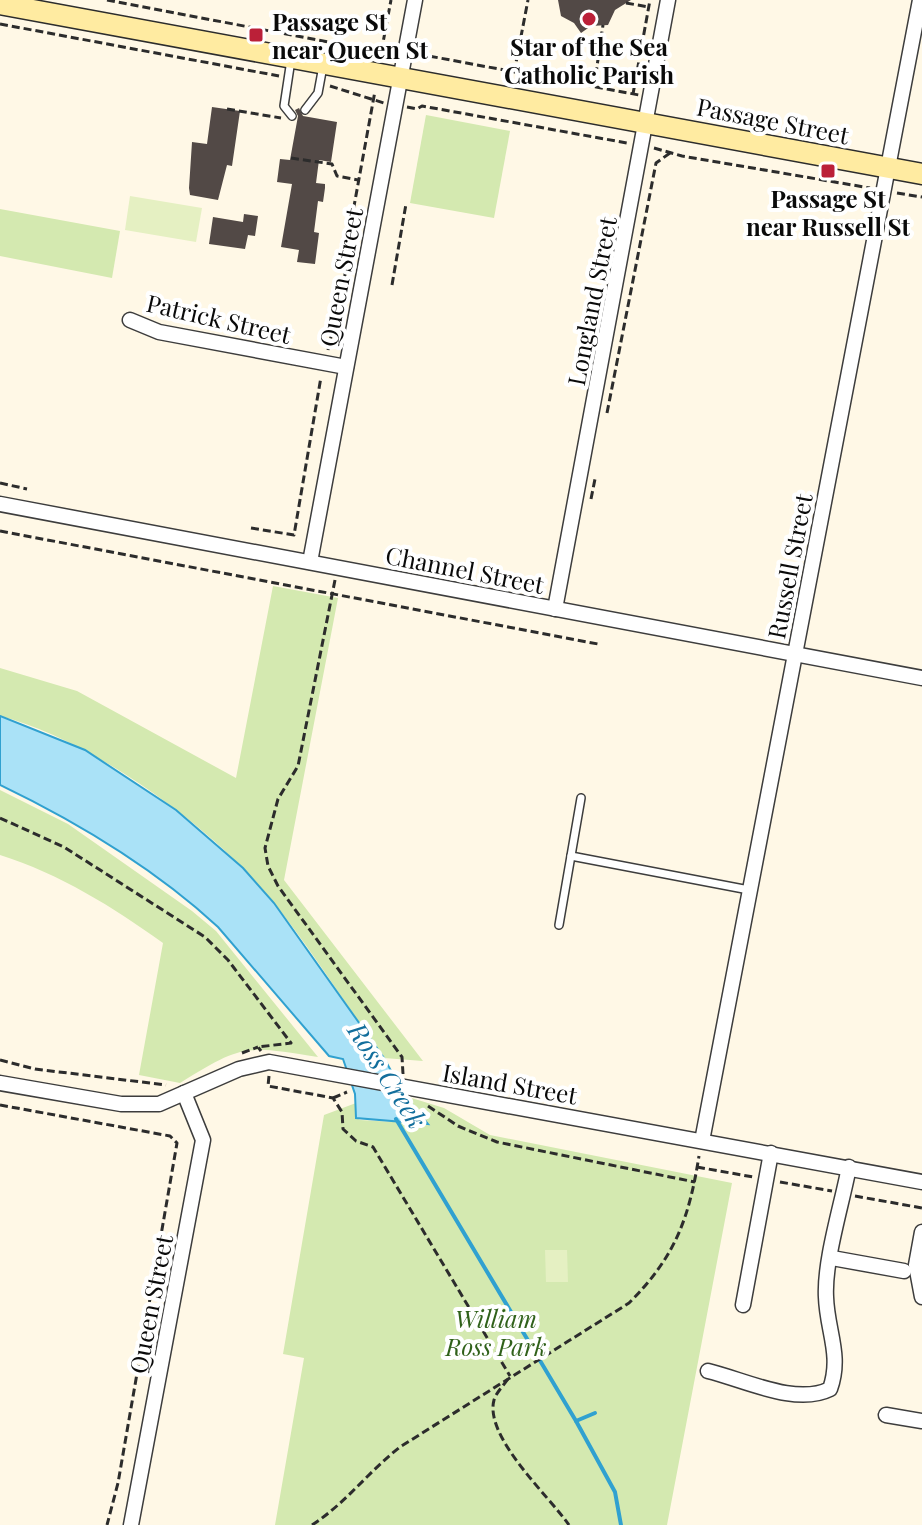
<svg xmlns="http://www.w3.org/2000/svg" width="922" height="1525" font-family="'Playfair Display',serif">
<rect width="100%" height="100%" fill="#fff8e6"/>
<!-- green -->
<g fill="#d4e9b0">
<path d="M426,115L510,131L494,218L410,203Z"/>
<path d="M0,209L120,231L112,278L0,256Z"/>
<path d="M273,586L338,598L284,880L423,1061L384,1058C347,1006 313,952 274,903C216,829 91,739 0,716V668L77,691L236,778Z"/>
<path d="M0,790L68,824L192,911L216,931L318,1057C245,1046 244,1043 180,1083L139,1075L163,943C113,907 60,874 0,855Z"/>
<path d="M405,1096L444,1108L490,1135L732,1183L667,1525H275L304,1358L283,1354L324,1115L356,1103V1118L360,1120L428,1124Z"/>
</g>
<!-- pitch -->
<g fill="#e5f0c2">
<path d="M130,196L202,208L196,242L125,230Z"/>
<path d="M545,1250H567L568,1282H546Z"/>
</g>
<!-- water -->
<path fill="#aae2f7" stroke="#30a1d0" stroke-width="2" d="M0,716L85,750L176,810L243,868L274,903L384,1058L405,1096L428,1124L356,1118L355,1094L343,1059L329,1056L218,927C155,869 77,822 0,785Z"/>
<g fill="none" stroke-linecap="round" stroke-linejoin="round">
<!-- stream -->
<g stroke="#30a1d0" stroke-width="4">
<path d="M396,1119L576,1421L615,1492L621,1525"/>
<path d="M576,1421L595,1413"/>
</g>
</g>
<!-- building -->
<g fill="#524946">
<path d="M558,0H631L615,10L608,25L591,26L581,33L574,23L561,16Z"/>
<path d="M212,107L240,111L232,166L227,165L218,200L190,195L189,188L192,142L207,144Z"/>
<path d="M299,108L303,116L337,122L331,162L319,160L316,183L325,184V188L323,202L318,201L314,232L319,233L315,264L297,262L299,250L281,247L292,184L277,182L280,159L290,160L298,116L295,110Z"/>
<path d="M244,214L258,216L255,236L248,235L245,249L209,244L213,217L243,222Z"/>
</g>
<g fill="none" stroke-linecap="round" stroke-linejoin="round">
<defs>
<g id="lane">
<path d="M291,60L284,106L292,116"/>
<path d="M305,110L318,93L323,66"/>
<path d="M571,856L749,890"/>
<path d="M559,925L581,798"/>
</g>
<g id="street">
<path d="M130,320L159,332L346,367"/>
<path d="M0,504L922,678"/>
<path d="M310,562L415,0"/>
<path d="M555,609L668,0"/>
<path d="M0,1083L121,1104H159L239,1069L269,1062L922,1182"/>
<path d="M702,1141L920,0"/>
<path d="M922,1232L916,1265L922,1297"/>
<path d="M832,1258L904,1271"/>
<path d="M743,1305L771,1153"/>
<path d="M708,1371C745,1380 796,1406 830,1389C842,1355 827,1331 826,1297C824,1261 842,1204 849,1167"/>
<path d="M886,1415L922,1421"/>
<path d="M131,1525L203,1140L184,1093"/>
</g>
<path id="secondary" d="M0,4L922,174"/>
</defs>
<!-- lane casing -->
<use href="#lane" stroke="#3d3d3d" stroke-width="10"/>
<!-- street casing -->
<use href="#street" stroke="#3d3d3d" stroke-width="17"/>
<!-- secondary casing -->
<use href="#secondary" stroke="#2c2c2c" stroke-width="23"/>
<!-- path -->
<g stroke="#2c2c2c" stroke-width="3" stroke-dasharray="8 4" stroke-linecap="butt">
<path d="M107,0L365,49L382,48L391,0"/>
<path d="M626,3L649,7"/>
<path d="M0,24L279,76"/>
<path d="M418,54L639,95"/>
<path d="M380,59L382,48L391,49"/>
<path d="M514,73L528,0"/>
<path d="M330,86L384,103"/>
<path d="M594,87L603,25"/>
<path d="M633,94L650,0"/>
<path d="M407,107L417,109L422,106L627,143"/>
<path d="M227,109L281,118"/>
<path d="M654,148L682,156L870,188"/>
<path d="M291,158L332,164L337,176L358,180"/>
<path d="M897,193L922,197"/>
<path d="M392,285L406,204"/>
<path d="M328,350L345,275L344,261L375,91"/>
<path d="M607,413L656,163L670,153"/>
<path d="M0,483L27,489"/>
<path d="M591,499L595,479"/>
<path d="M251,528L294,535L321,377"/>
<path d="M0,531L598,644"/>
<path d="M335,580L298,766L278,799L265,848L268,866L278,886L402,1057L403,1074"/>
<path d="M0,818L64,847L205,937L228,960L291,1043L258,1047L261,1051"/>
<path d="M242,1053L258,1047"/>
<path d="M0,1060L35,1069L166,1085"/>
<path d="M269,1076L268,1086L333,1098L342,1112L343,1129L356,1141L373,1147L510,1376"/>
<path d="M333,1098L347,1092"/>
<path d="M0,1105L170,1136L177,1143L118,1483L107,1525"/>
<path d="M428,1106L458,1126L497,1142L695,1182"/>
<path d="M697,1167L753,1177"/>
<path d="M780,1182L832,1191"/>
<path d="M855,1196L922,1208"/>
<path d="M508,1379C503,1386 496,1393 494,1400C484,1437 549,1496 569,1525"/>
<path d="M312,1525C346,1503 368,1472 400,1447L629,1303C675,1257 689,1219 699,1156"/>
</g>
<!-- lane -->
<use href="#lane" stroke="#fff" stroke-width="7"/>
<!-- street -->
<use href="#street" stroke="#fff" stroke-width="14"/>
<!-- secondary -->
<use href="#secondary" stroke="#ffeba1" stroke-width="20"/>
</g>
<!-- markers -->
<g fill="#bb2038" stroke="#fff" stroke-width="3">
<circle cx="589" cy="19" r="8"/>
<rect x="248" y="27" width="16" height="16" rx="4"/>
<rect x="820" y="163" width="16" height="16" rx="4"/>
</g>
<g text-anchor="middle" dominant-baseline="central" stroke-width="8" stroke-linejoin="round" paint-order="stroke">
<!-- poi labels -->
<g font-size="24" font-weight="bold" fill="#0a0a0a" stroke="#fff">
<text x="272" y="21" text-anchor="start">Passage St<tspan x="272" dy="28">near Queen St</tspan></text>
<text x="589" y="46">Star of the Sea<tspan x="589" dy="28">Catholic Parish</tspan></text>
<text x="828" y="198">Passage St<tspan x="828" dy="28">near Russell St</tspan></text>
</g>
<!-- street labels -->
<g font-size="24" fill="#0a0a0a" stroke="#fff">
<text transform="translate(773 120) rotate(11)">Passage Street</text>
<text transform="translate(340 277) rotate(-79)">Queen Street</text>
<text transform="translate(591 301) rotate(-79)">Longland Street</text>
<text transform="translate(219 318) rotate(13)">Patrick Street</text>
<text transform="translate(789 566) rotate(-79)">Russell Street</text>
<text transform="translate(465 569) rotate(11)">Channel Street</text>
<text transform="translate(510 1083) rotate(10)">Island Street</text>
<text transform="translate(150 1304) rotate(-79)">Queen Street</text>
</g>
<!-- park labels -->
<g font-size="24" font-style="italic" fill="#30611a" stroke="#fff">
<text x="496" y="1318">William<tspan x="496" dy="28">Ross Park</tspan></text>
</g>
<!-- water labels -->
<g font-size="26" font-style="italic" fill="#126e9c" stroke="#fff">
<text transform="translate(388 1075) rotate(57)">Ross Creek</text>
</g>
</g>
</svg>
